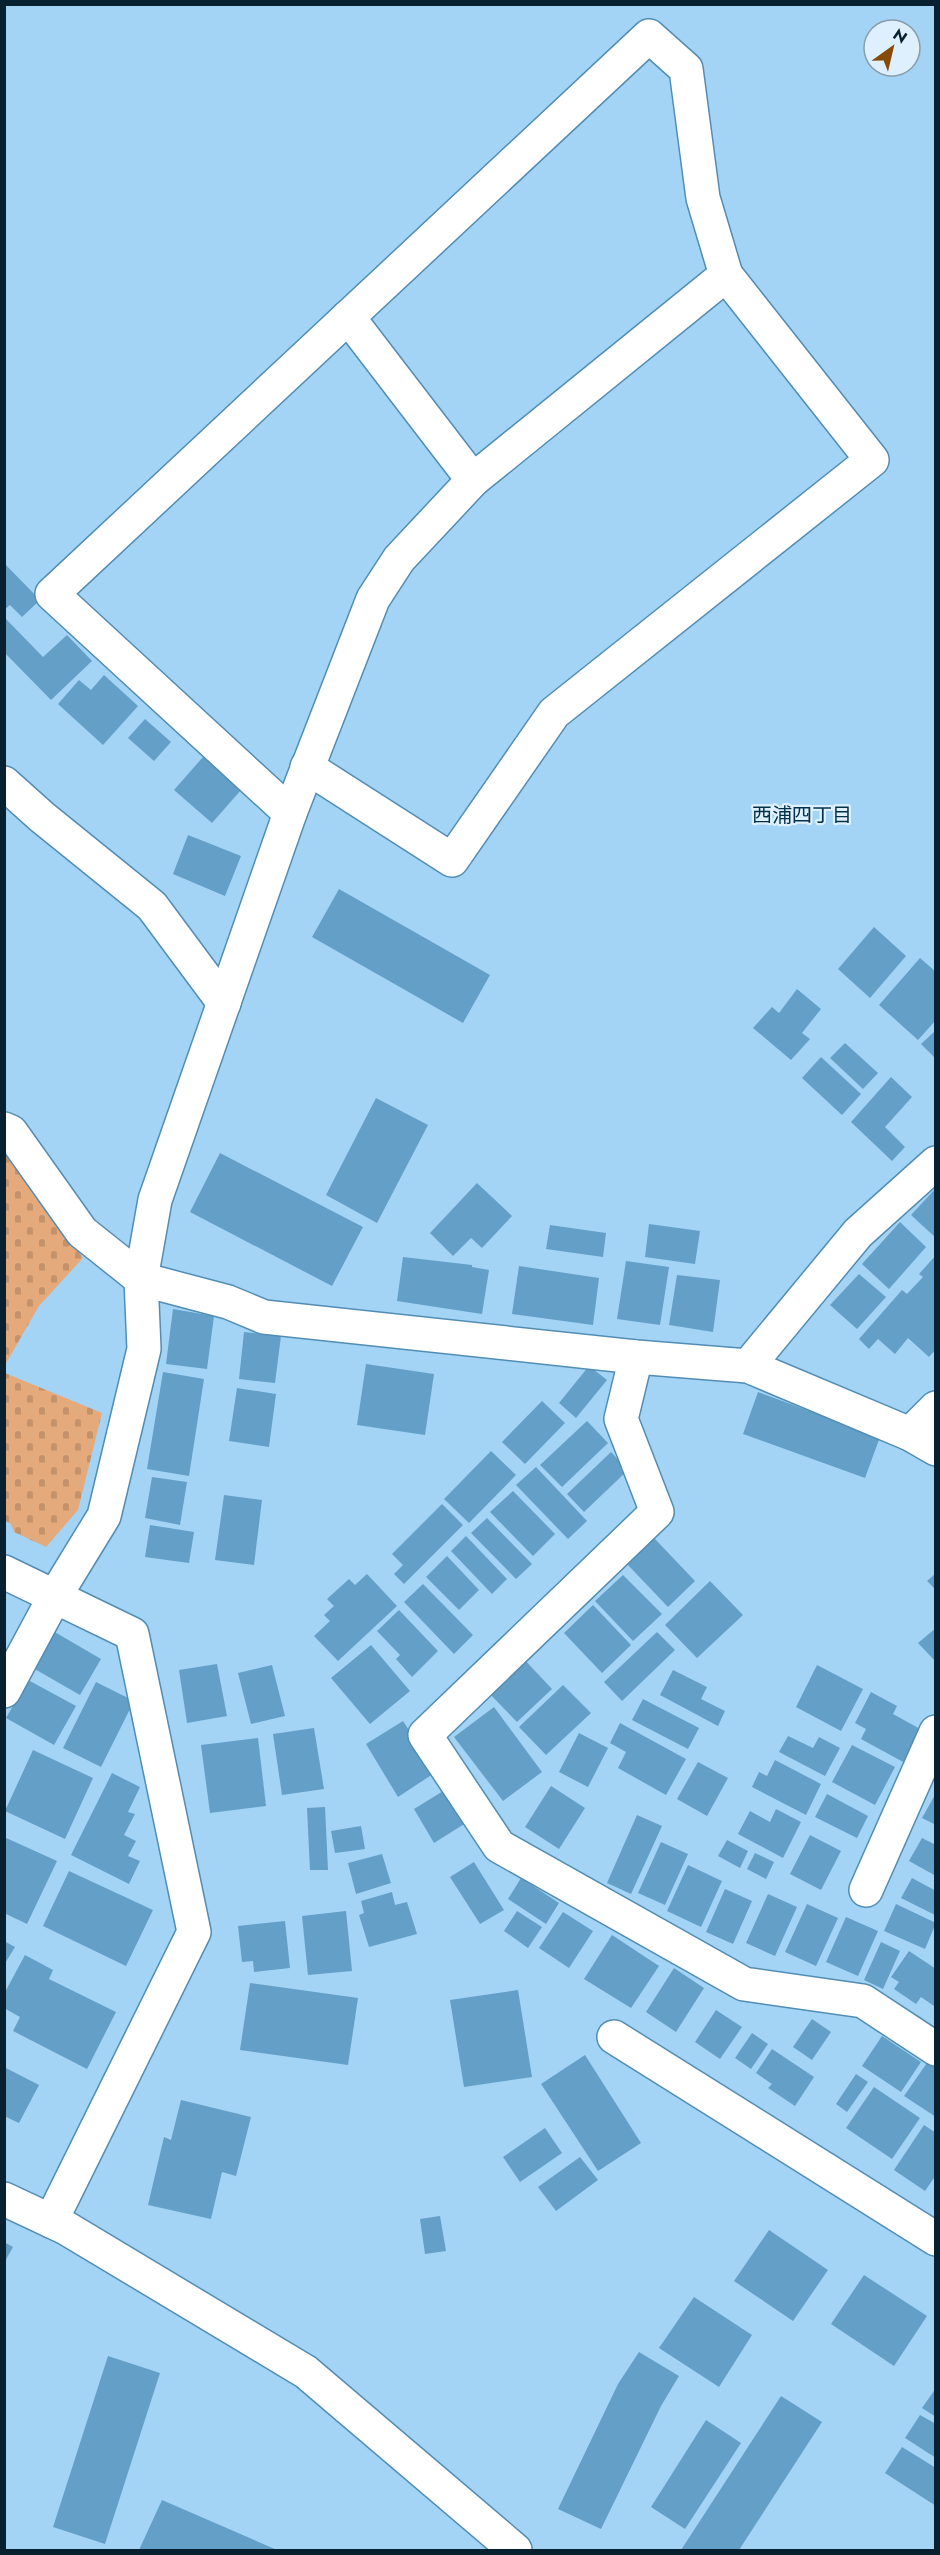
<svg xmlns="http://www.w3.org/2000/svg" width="940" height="2555" font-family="Jost,'Noto Sans JP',sans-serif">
<defs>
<pattern id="cemetery-stones" width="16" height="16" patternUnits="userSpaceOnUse" patternTransform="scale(1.5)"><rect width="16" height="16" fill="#e5aa7b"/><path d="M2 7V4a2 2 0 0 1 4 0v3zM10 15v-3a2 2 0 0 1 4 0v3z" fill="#c3926b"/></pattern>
</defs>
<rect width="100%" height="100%" fill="#a3d4f5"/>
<!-- cemetery -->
<g fill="url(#cemetery-stones)">
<path d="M5,1145L83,1258L39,1306L5,1365Z"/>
<path d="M5,1373L102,1413L78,1510L46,1547L14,1532L10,1523L5,1521Z"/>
</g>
<!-- building -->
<g fill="#649fc8">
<path d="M4,563L40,600L22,617L10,605L4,610Z"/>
<path d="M6,619L43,657L67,635L92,661L51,700L4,652Z"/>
<path d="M104,675L138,706L103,745L58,704L79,680L91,690Z"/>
<path d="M145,719L171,742L154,761L128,738Z"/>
<path d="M203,757L241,790L212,823L174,790Z"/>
<path d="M188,835L241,856L225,896L173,874Z"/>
<path d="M339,889L490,975L463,1023L312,937Z"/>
<path d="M874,927L906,956L870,998L838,969Z"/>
<path d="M920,958L936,972V1020L918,1040L879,1005Z"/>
<path d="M797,989L821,1009L802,1033L810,1039L791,1060L753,1028L772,1007L779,1013Z"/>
<path d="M936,1030V1059L921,1044Z"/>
<path d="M845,1043L878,1073L863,1089L830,1058Z"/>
<path d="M821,1057L861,1094L842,1115L802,1078Z"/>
<path d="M891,1077L912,1097L885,1127L905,1147L892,1161L851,1122Z"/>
<path d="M376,1098L428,1125L377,1223L326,1195Z"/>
<path d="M220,1153L363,1227L332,1286L190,1212Z"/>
<path d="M477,1183L512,1216L482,1248L471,1238L453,1256L430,1233Z"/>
<path d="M936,1188V1238L911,1215Z"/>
<path d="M900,1222L926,1247L889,1289L862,1264Z"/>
<path d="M649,1224L700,1231L695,1264L645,1257Z"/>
<path d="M550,1225L606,1233L603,1257L546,1249Z"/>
<path d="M936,1255V1349L929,1357L908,1338L895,1354L878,1339L869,1349L859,1339L902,1290L907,1294L923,1277L919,1274Z"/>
<path d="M403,1257L472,1265V1267L489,1270L482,1314L397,1301Z"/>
<path d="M626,1261L669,1267L660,1325L617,1319Z"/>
<path d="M519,1266L599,1278L593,1325L512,1314Z"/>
<path d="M859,1274L886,1297L857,1329L830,1305Z"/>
<path d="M677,1275L720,1280L713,1332L669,1325Z"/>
<path d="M173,1309L214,1316L207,1369L166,1364Z"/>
<path d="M244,1332L281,1336L275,1383L239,1379Z"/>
<path d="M366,1364L434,1374L425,1435L357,1425Z"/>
<path d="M589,1366L607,1380L576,1418L559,1403Z"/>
<path d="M163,1372L204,1379L189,1476L147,1469Z"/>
<path d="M237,1388L276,1394L269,1447L229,1441Z"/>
<path d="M758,1392L880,1437L865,1478L743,1434Z"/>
<path d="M542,1401L565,1423L525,1464L502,1442Z"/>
<path d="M587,1421L608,1443L562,1487L540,1465Z"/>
<path d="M491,1451L516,1475L469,1523L444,1499Z"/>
<path d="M611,1452L628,1470L584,1512L567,1494Z"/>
<path d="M536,1467L587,1521L568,1539L516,1485Z"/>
<path d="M152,1477L187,1482L180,1525L145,1518Z"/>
<path d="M513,1491L555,1534L533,1556L490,1512Z"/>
<path d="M224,1495L262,1500L254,1565L215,1560Z"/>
<path d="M442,1504L463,1525L404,1584L394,1574L403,1565L392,1554Z"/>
<path d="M487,1518L532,1564L516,1579L471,1533Z"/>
<path d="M150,1525L194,1532L189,1563L145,1557Z"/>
<path d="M466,1536L507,1579L492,1594L451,1551Z"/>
<path d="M654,1538L695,1581L668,1607L627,1564Z"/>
<path d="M447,1556L479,1590L459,1610L426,1577Z"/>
<path d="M936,1573V1590L927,1581Z"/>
<path d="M367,1574L397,1606L338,1661L314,1636L330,1621L324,1615L334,1606L327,1599L349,1579L355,1585Z"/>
<path d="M623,1575L662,1614L633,1641L595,1601Z"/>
<path d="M710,1581L743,1615L697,1658L665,1625Z"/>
<path d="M423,1584L473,1635L454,1654L404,1602Z"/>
<path d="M593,1605L631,1645L602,1673L564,1633Z"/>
<path d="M399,1610L438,1651L412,1677L396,1659L400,1655L377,1631Z"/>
<path d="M936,1628V1662L918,1643Z"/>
<path d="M53,1631L101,1659L80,1695L33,1668Z"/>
<path d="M657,1632L675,1650L622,1701L604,1682Z"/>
<path d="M371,1645L410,1691L370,1724L331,1678Z"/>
<path d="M521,1656L552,1689L517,1722L486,1690Z"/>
<path d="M217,1664L227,1716L187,1723L179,1670Z"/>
<path d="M272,1665L285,1716L251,1724L238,1673Z"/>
<path d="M817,1665L863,1689L841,1731L796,1707Z"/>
<path d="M673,1670L707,1687L701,1699L725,1711L718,1726L660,1695Z"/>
<path d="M28,1680L76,1706L54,1745L6,1718Z"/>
<path d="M96,1682L134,1701L101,1767L63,1748Z"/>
<path d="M563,1685L591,1713L546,1755L519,1727Z"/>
<path d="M871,1692L897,1706L893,1714L922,1730L905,1763L861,1739L866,1729L855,1723Z"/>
<path d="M643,1699L699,1728L688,1749L632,1720Z"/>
<path d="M494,1707L542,1772L503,1801L454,1737Z"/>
<path d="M403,1721L436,1772L398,1797L366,1744Z"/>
<path d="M620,1723L686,1759L666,1795L618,1768L626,1752L610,1743Z"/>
<path d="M314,1728L324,1789L282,1795L273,1734Z"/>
<path d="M579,1733L608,1748L588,1787L559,1772Z"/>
<path d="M788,1736L813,1748L819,1737L840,1748L825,1776L779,1752Z"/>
<path d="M258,1738L266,1806L210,1813L201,1745Z"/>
<path d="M852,1745L895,1767L875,1805L832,1782Z"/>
<path d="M33,1750L93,1778L65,1839L5,1811Z"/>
<path d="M775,1760L821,1784L806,1815L752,1787L759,1772L767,1776Z"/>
<path d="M698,1762L728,1778L707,1816L677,1799Z"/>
<path d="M112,1773L140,1787L128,1812L135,1814L124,1835L136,1841L128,1856L140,1861L129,1884L71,1855Z"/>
<path d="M551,1786L585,1808L559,1849L525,1827Z"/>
<path d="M448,1788L469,1821L434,1843L414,1809Z"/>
<path d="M936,1793V1825L922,1818Z"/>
<path d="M827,1794L868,1816L857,1838L815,1817Z"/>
<path d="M325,1807L328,1870H310L307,1808Z"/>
<path d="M776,1809L801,1822L783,1858L738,1834L750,1811L770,1822Z"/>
<path d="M637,1815L662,1826L631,1894L607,1883Z"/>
<path d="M361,1826L365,1849L335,1853L331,1831Z"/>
<path d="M810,1835L841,1851L821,1890L790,1874Z"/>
<path d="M4,1837L57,1861L27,1924L4,1913Z"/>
<path d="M922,1838L936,1845V1876L909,1861Z"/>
<path d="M727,1840L748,1851L740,1868L718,1856Z"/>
<path d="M661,1842L688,1854L665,1905L638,1893Z"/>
<path d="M755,1853L774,1862L766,1879L747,1869Z"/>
<path d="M382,1854L391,1883L356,1894L348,1863Z"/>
<path d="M474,1862L504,1910L480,1924L450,1877Z"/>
<path d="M688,1865L722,1881L701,1927L667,1911Z"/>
<path d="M69,1871L153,1910L126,1966L43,1926Z"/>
<path d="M521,1878L559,1903L546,1924L508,1899Z"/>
<path d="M912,1878L936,1891L935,1915L901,1898Z"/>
<path d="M725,1889L752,1901L733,1944L706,1932Z"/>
<path d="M392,1892L395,1905L407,1902L417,1934L369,1947L359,1915L364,1913L361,1901Z"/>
<path d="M768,1894L797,1907L775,1956L746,1943Z"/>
<path d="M807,1904L838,1918L816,1966L785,1952Z"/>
<path d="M896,1904L936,1923L925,1949L884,1931Z"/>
<path d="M346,1911L352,1971L308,1975L302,1916Z"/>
<path d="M517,1911L542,1927L528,1948L504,1931Z"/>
<path d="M563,1912L593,1931L569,1968L539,1948Z"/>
<path d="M846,1917L878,1931L858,1976L826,1962Z"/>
<path d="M285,1921L290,1968L254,1972L253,1961L242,1962L238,1926Z"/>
<path d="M612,1935L659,1966L631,2008L584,1979Z"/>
<path d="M4,1941L15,1947L4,1965Z"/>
<path d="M881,1942L900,1951L883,1989L864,1980Z"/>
<path d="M909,1951L936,1969L934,2006L921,1997L916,2004L894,1989L899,1982L891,1977Z"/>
<path d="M25,1955L53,1970L49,1979L116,2012L87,2069L13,2031L20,2017L4,2008V1994Z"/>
<path d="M674,1968L704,1988L676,2032L646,2012Z"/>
<path d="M250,1983L358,1998L348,2065L240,2050Z"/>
<path d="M518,1990L532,2077L464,2087L450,2000Z"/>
<path d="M716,2010L742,2027L720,2059L695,2042Z"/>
<path d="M812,2019L831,2032L812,2060L793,2047Z"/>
<path d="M752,2033L768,2044L751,2069L735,2058Z"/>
<path d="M882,2036L921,2062L901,2092L862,2066Z"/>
<path d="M772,2049L814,2077L795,2106L768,2088L772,2084L756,2073Z"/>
<path d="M585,2055L641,2143L598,2171L541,2084Z"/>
<path d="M929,2060L936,2065V2117L904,2096Z"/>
<path d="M4,2067L39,2085L19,2123L4,2116Z"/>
<path d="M856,2074L868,2082L847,2112L836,2104Z"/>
<path d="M874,2087L920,2118L892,2159L846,2128Z"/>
<path d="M181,2100L251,2117L236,2176L222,2172L211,2219L148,2205L164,2137L171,2140Z"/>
<path d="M924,2125L936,2133V2175L925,2191L894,2170Z"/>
<path d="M545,2128L562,2153L520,2182L503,2157Z"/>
<path d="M580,2157L598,2180L556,2211L538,2187Z"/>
<path d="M440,2216L446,2251L425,2254L420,2219Z"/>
<path d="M769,2230L828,2270L793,2321L734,2281Z"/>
<path d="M4,2242L13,2247L4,2263Z"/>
<path d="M864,2275L927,2316L894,2366L831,2324Z"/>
<path d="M694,2297L752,2335L719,2387L659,2348Z"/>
<path d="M639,2352L679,2376L661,2406L601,2529L558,2509L618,2384Z"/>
<path d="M108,2356L160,2373L105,2544L53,2527Z"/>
<path d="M936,2388V2417L922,2408Z"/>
<path d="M781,2396L822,2422L739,2550H681Z"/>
<path d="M920,2415L936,2424V2458L905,2438Z"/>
<path d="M706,2420L741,2443L685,2529L651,2507Z"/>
<path d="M902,2447L936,2468V2506L885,2473Z"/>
<path d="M162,2500L277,2550H139Z"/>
</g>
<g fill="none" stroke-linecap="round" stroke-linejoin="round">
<defs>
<g id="minor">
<path d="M348,317L473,480"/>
<path d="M4,783L42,817L152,906L224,1003"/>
<path d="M290,813L52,594L649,36L686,69L703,198L726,275L872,460L554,713L452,860L307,767"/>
<path d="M4,1129L11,1132L82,1232L141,1279L155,1200L290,813L373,599L399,559L473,480L726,275"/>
<path d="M636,1357L621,1419L657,1512L425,1735L499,1846L744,1984L863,2001L936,2049"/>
<path d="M748,1366L858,1233L936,1163"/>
<path d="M910,1434L936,1408"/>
<path d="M4,1572L132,1634L194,1932L51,2221"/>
<path d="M4,1691L55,1596L104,1516L144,1349L141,1279L228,1302L264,1317L636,1357L748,1366L910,1434L936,1449"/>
<path d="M866,1890L936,1732"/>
<path d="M614,2037L936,2239"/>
</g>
<path id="tertiary" d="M4,2199L66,2228L306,2372L515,2550"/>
</defs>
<!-- minor casing -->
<use href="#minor" stroke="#518db4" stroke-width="36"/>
<!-- tertiary casing -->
<use href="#tertiary" stroke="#518db4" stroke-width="36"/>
<!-- minor -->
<use href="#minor" stroke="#fff" stroke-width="33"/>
<!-- tertiary -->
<use href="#tertiary" stroke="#fff" stroke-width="33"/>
</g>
<g text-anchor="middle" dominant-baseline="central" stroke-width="4.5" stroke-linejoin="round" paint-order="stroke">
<!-- neighbourhood labels -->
<g font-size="20" fill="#00304b" stroke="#def0fd">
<text x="802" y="815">西浦四丁目</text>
</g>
</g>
<!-- border -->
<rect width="940" height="2555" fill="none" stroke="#072131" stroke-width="12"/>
<!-- north arrow -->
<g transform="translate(892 48) rotate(34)"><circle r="28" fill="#def0fd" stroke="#889dab" stroke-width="1.5"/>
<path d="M0-4.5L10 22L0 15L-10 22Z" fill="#874a08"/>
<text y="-9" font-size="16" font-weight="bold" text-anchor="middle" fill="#072131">N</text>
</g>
</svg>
